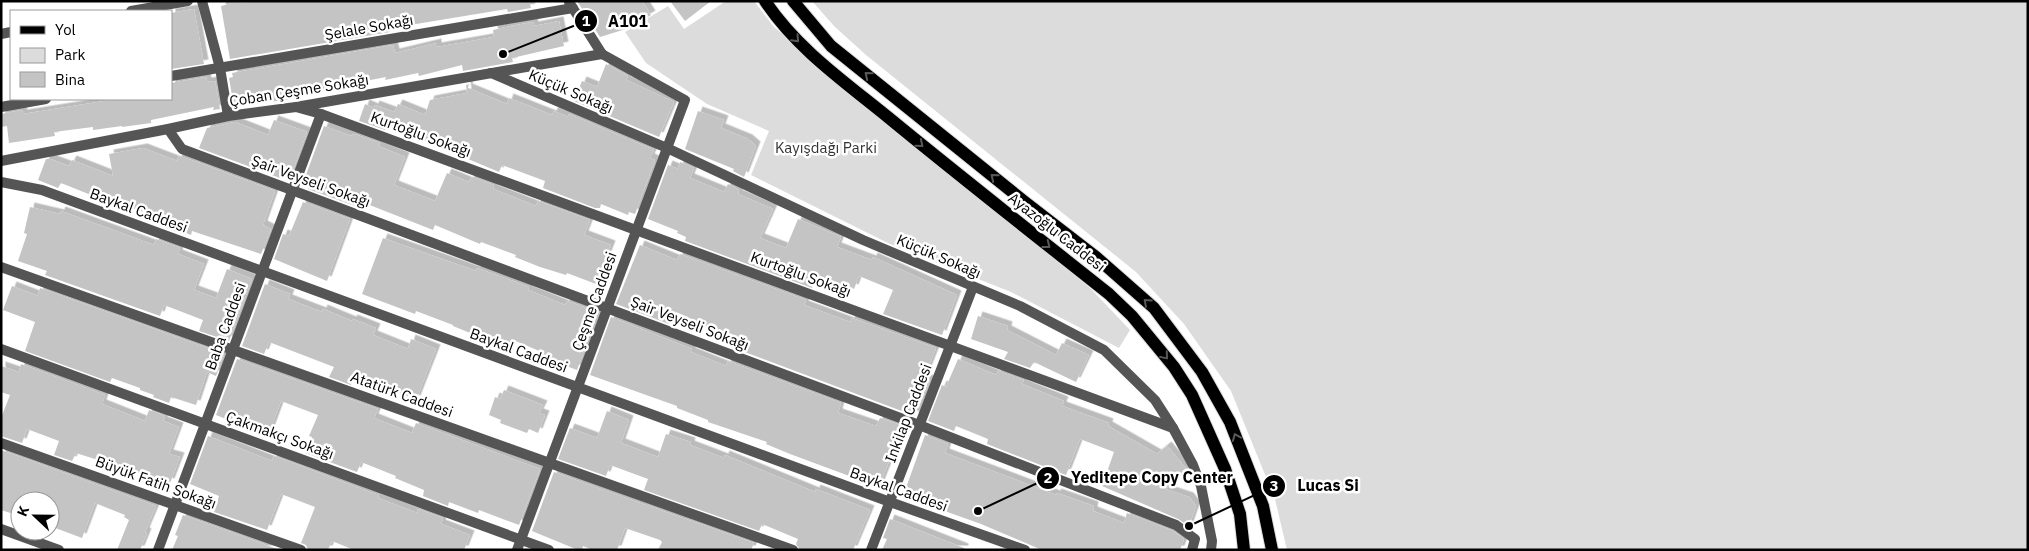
<svg xmlns="http://www.w3.org/2000/svg" width="2029" height="551" font-family="'IBM Plex Sans',sans-serif">
<defs>
<filter id="shadow"><feDropShadow dx="4.5" dy="-4.5" stdDeviation="0" flood-color="#0004"/></filter>
</defs>
<rect width="100%" height="100%" fill="#fff"/>
<!-- green -->
<g fill="#dcdcdc">
<path d="M726,1H754L774,27L872,111L1090,288L1130,330L1119,348L1011,292L890,244L751,175L769,131L707,104L646,63L625,32L668,6L684,29Z"/>
<path d="M812,1H2028V550H1287L1275,499L1231,391L1184,324L1136,272L866,55L834,26Z"/>
</g>
<!-- building -->
<g fill="#c4c4c4" filter="url(#shadow)">
<path d="M241,1L243,3L254,1H529L531,8L508,12L507,9L410,25V27L389,30L390,32L230,59L221,6Z"/>
<path d="M577,1H642L651,15L629,28L600,37Z"/>
<path d="M670,1H711L685,21Z"/>
<path d="M194,9L204,64L171,69V13Z"/>
<path d="M559,21L564,46L512,58L513,62L463,71L462,65L419,76L418,73L385,80L386,77L324,89L328,90L290,99L234,107L229,78L233,77L232,73L393,45L395,53L437,43V47L494,37L493,30L511,26L533,22L534,26Z"/>
<path d="M606,64L628,76L626,80L674,102L659,137L574,101L582,81L597,87Z"/>
<path d="M206,77L207,82L215,81L220,109L213,110L214,107L151,120V123L122,127V126L93,130V127L54,132L55,136L9,143L7,126L1,127V114L22,110L23,114L117,99H171V83Z"/>
<path d="M469,84L468,88L507,104L509,98L552,115L554,111L568,117L569,114L654,150L650,158L655,160L635,214L629,212L628,215L601,204L600,208H595L543,188L545,181L502,165L499,172L387,125L385,130L359,121L365,104L374,108L375,105L394,112L398,104L425,115L430,100L467,93L466,85Z"/>
<path d="M698,111L724,120L721,128L748,139L756,146L744,177L733,171L734,169L685,149Z"/>
<path d="M274,120L307,132L290,178L281,175L280,178L199,148L207,128L235,122L268,135Z"/>
<path d="M324,126L351,136L354,134L380,143L378,146L405,157L394,185L435,201L447,173L469,182L472,177L494,185L493,189L536,206L538,201L590,220L584,235L611,245L596,284L567,273L566,275L540,267L515,257L516,255L481,242L480,244L435,225L433,230L357,200L355,206L308,189L309,185L303,183Z"/>
<path d="M143,148L177,161L179,156L194,161L275,191L263,225L271,229L261,254L192,231L191,235L186,233L185,235L161,226L163,220L128,206L126,209L61,183L58,188L38,180L46,159H50L69,166L72,160L113,176L109,154Z"/>
<path d="M680,162L694,168L690,178L724,192L728,184L739,190L738,194L773,209L760,238L786,248L798,219L841,237L837,247L872,260L873,257L957,295L942,335L883,314L893,290L859,276L854,289L817,275L812,288L685,241L686,237L677,233L678,231L648,219L668,165L678,169Z"/>
<path d="M303,202L350,219L327,281L274,259L283,234L289,236Z"/>
<path d="M30,207L60,214L61,211L154,245L156,239L180,248L178,254L204,264L194,290L216,298L227,269L252,279L229,341L199,331L203,320L164,305L160,316L45,275L47,271L18,261L27,234L24,233Z"/>
<path d="M383,238L476,271L477,268L510,280L529,287L528,290L565,305L567,301L598,312L577,370L542,357L544,353L511,339L507,348L453,326V325L416,311L415,314L362,294Z"/>
<path d="M640,245L677,260L680,254L806,300L804,305L850,322L852,318L936,348L924,378L930,380L915,416L734,348L735,344L707,332L709,327L674,311L669,324L616,304Z"/>
<path d="M265,284L290,294L288,299L322,312L323,309L352,321L353,319L376,328L373,335L408,349L411,339L436,349L416,400L392,390L394,387L356,373L351,385L329,377L334,367L269,342L264,354L242,346Z"/>
<path d="M12,286L38,296L40,288L224,354L216,376L207,372L196,405L171,397L169,403L153,397L154,395L140,390V388L112,378L110,382L25,351L35,322L3,310Z"/>
<path d="M978,316L1008,326L1007,330L1056,355L1062,343L1089,355L1076,382L1034,362L1030,368L1004,359L1008,352L971,339Z"/>
<path d="M611,317L692,349L691,352L726,366L728,361L841,403L838,413L876,426L880,418L903,426L879,487L790,454L766,444L767,442L708,422V420L677,408V406L590,375Z"/>
<path d="M237,359L378,409L374,418L412,433L416,423L540,469L519,525L479,510L478,513L449,502L448,506L423,496L424,490L395,478L396,476L361,462L357,472L305,453L312,437L309,436L318,415L281,401L268,436L216,415Z"/>
<path d="M958,359L996,375L998,371L1024,380L1022,384L1064,401L1062,406L1109,423L1108,426L1157,454L1167,446L1187,470L1165,489L1189,497L1196,506L1189,526L1178,519L1102,486L1114,452L1080,439L1066,475L987,444L988,439L956,426L954,431L928,421L942,385L946,387Z"/>
<path d="M21,364L105,395L102,404L145,421L149,410L165,416L163,421L179,427L169,454L180,457L170,483L76,453L72,461L54,455L59,441L27,429L22,443L1,436V418L10,395L1,392V366L19,372Z"/>
<path d="M504,390L543,405L539,413L545,415L538,433L529,429L527,433L500,423L501,420L489,415L495,397L500,399Z"/>
<path d="M607,411L629,420L621,443L658,457L666,434L691,442L690,445L724,458L725,455L815,492L816,489L870,510L853,550H800L796,544L798,539L762,524L759,531L644,490L648,479L610,465L606,476L558,459L570,428L597,438Z"/>
<path d="M925,435L948,444L945,453L1056,495L1057,493L1094,506L1093,511L1124,523L1127,513L1173,531L1184,539L1180,550H1042L981,524L903,496Z"/>
<path d="M208,436L272,461L274,456L370,492L379,495L378,498L417,513L418,509L443,518L441,524L470,535L464,550H354L332,541L328,550H308L306,545L301,543L315,507L281,494L267,530L214,512L219,496L190,484Z"/>
<path d="M1,450L156,506L145,532L147,533L140,550H117L129,520L124,517L125,515L95,503L82,538L50,526V501H20V516L1,510Z"/>
<path d="M554,472L606,491L754,543L751,550H658L662,542L660,540L625,528L617,550H593L583,546L582,550H578L532,531Z"/>
<path d="M183,515L280,550H172L178,536L175,535Z"/>
<path d="M890,519L964,548V550H882L887,539L883,538Z"/>
</g>
<g fill="none" stroke-linecap="round" stroke-linejoin="round">
<defs>
<g id="primary">
<path d="M765,1C797,49 845,82 889,118C962,178 1036,236 1109,294L1132,316L1174,367L1192,395L1225,469L1240,514L1244,550"/>
<path d="M793,1L831,46L1026,203L1096,257L1154,308L1202,372L1230,422L1263,506L1272,550"/>
</g>
</defs>
<!-- primary casing -->
<use href="#primary" stroke="#dbdbdb" stroke-width="14"/>
<!-- minor -->
<g stroke="#555" stroke-width="10">
<path d="M202,1L220,68L228,116"/>
<path d="M569,2L602,54"/>
<path d="M131,11L188,1"/>
<path d="M1,34L11,32"/>
<path d="M491,73L667,148L863,240L1020,306L1104,350L1155,400L1173,428L1193,465L1201,486L1212,541L1211,550"/>
<path d="M171,76L573,8"/>
<path d="M1,107L46,99"/>
<path d="M296,107L321,114L1173,428"/>
<path d="M168,129L182,149L919,425L1176,525L1195,539L1192,550"/>
<path d="M1,161L168,129L228,116L296,107L602,54"/>
<path d="M1,182L42,190L890,502L1025,550"/>
<path d="M1,267L793,550"/>
<path d="M1,349L549,550"/>
<path d="M1,443L301,550"/>
<path d="M1,529L59,550"/>
<path d="M158,550L321,114"/>
<path d="M517,550L685,100L602,54"/>
<path d="M871,550L973,287"/>
</g>
<!-- primary -->
<use href="#primary" stroke="#000" stroke-width="12"/>
</g>
<!-- one-way arrows -->
<defs><path id="oneway-chevron" d="M-2-3.5L2.5 0L-2 3.5" fill="none" stroke-width="1.6" stroke-linecap="round" stroke-linejoin="round" transform="scale(1.25)"/></defs>
<g stroke="#595959">
<use href="#oneway-chevron" transform="translate(796 39) rotate(47)"/>
<use href="#oneway-chevron" transform="translate(868 75) rotate(-141)"/>
<use href="#oneway-chevron" transform="translate(920 144) rotate(39)"/>
<use href="#oneway-chevron" transform="translate(994 177) rotate(-141)"/>
<use href="#oneway-chevron" transform="translate(1047 245) rotate(38)"/>
<use href="#oneway-chevron" transform="translate(1147 302) rotate(-138)"/>
<use href="#oneway-chevron" transform="translate(1165 356) rotate(50)"/>
<use href="#oneway-chevron" transform="translate(1236 437) rotate(-112)"/>
</g>
<g text-anchor="middle" dominant-baseline="central" stroke-width="5" stroke-linejoin="round" paint-order="stroke">
<!-- street labels -->
<g font-size="15" fill="#000" stroke="#fff">
<text transform="translate(369 27) rotate(-10)">Şelale Sokağı</text>
<text transform="translate(299 90) rotate(-9)">Çoban Çeşme Sokağı</text>
<text transform="translate(571 91) rotate(23)">Küçük Sokağı</text>
<text transform="translate(421 134) rotate(20)">Kurtoğlu Sokağı</text>
<text transform="translate(311 181) rotate(20)">Şair Veyseli Sokağı</text>
<text transform="translate(139 210) rotate(20)">Baykal Caddesi</text>
<text transform="translate(1057 232) rotate(38)">Ayazoğlu Caddesi</text>
<text transform="translate(939 256) rotate(23)">Küçük Sokağı</text>
<text transform="translate(801 274) rotate(20)">Kurtoğlu Sokağı</text>
<text transform="translate(594 301) rotate(-70)">Çeşme Caddesi</text>
<text transform="translate(690 323) rotate(21)">Şair Veyseli Sokağı</text>
<text transform="translate(225 326) rotate(-70)">Baba Caddesi</text>
<text transform="translate(519 350) rotate(20)">Baykal Caddesi</text>
<text transform="translate(402 394) rotate(20)">Atatürk Caddesi</text>
<text transform="translate(908 413) rotate(-69)">Inkilap Caddesi</text>
<text transform="translate(280 435) rotate(20)">Çakmakçı Sokağı</text>
<text transform="translate(156 482) rotate(20)">Büyük Fatih Sokağı</text>
<text transform="translate(899 489) rotate(20)">Baykal Caddesi</text>
</g>
<!-- park labels -->
<g font-size="15" fill="#333" stroke="#fff">
<text x="826" y="147">Kayışdağı Parki</text>
</g>
</g>
<!-- callouts -->
<path fill="none" stroke="#000" stroke-width="2" d="M503 54L586 21M978 511L1048 478M1189 526L1274 486"/>
<g fill="#000" stroke="#fff" stroke-width="2">
<circle cx="503" cy="54" r="5"/>
<circle cx="978" cy="511" r="5"/>
<circle cx="1189" cy="526" r="5"/>
<circle cx="586" cy="21" r="12"/>
<circle cx="1048" cy="478" r="12"/>
<circle cx="1274" cy="486" r="12"/>
</g>
<g font-size="15" text-anchor="middle" font-weight="bold" fill="#fff">
<text x="586" y="26">1</text>
<text x="1048" y="483">2</text>
<text x="1274" y="491">3</text>
</g>
<g font-size="16" text-anchor="middle" font-weight="bold" fill="#000" stroke="#fff" stroke-width="5" stroke-linejoin="round" paint-order="stroke">
<text x="628" y="27">A101</text>
<text x="1152" y="483">Yeditepe Copy Center</text>
<text x="1328" y="491">Lucas Si</text>
</g>
<!-- border -->
<rect width="2029" height="551" fill="none" stroke="#000000" stroke-width="5"/>
<!-- legend -->
<rect x="10" y="10" width="162" height="90" fill="#ffffff" stroke="#999999"/>
<rect x="20" y="26" width="25" height="8" fill="#000000" stroke="#999999"/>
<text x="55" y="35" font-size="15" fill="#000000">Yol</text>
<rect x="20" y="48" width="25" height="15" fill="#dcdcdc" stroke="#999999"/>
<text x="55" y="60" font-size="15" fill="#000000">Park</text>
<rect x="20" y="72" width="25" height="15" fill="#c4c4c4" stroke="#999999"/>
<text x="55" y="85" font-size="15" fill="#000000">Bina</text>
<!-- north arrow -->
<g transform="translate(35 516) rotate(292)"><circle r="24" fill="#ffffff" stroke="#999999"/>
<path d="M0-4L9 19L0 12L-9 19Z" fill="#000000"/>
<text y="-8" font-size="14" font-weight="bold" text-anchor="middle" fill="#000000">K</text>
</g>
</svg>
